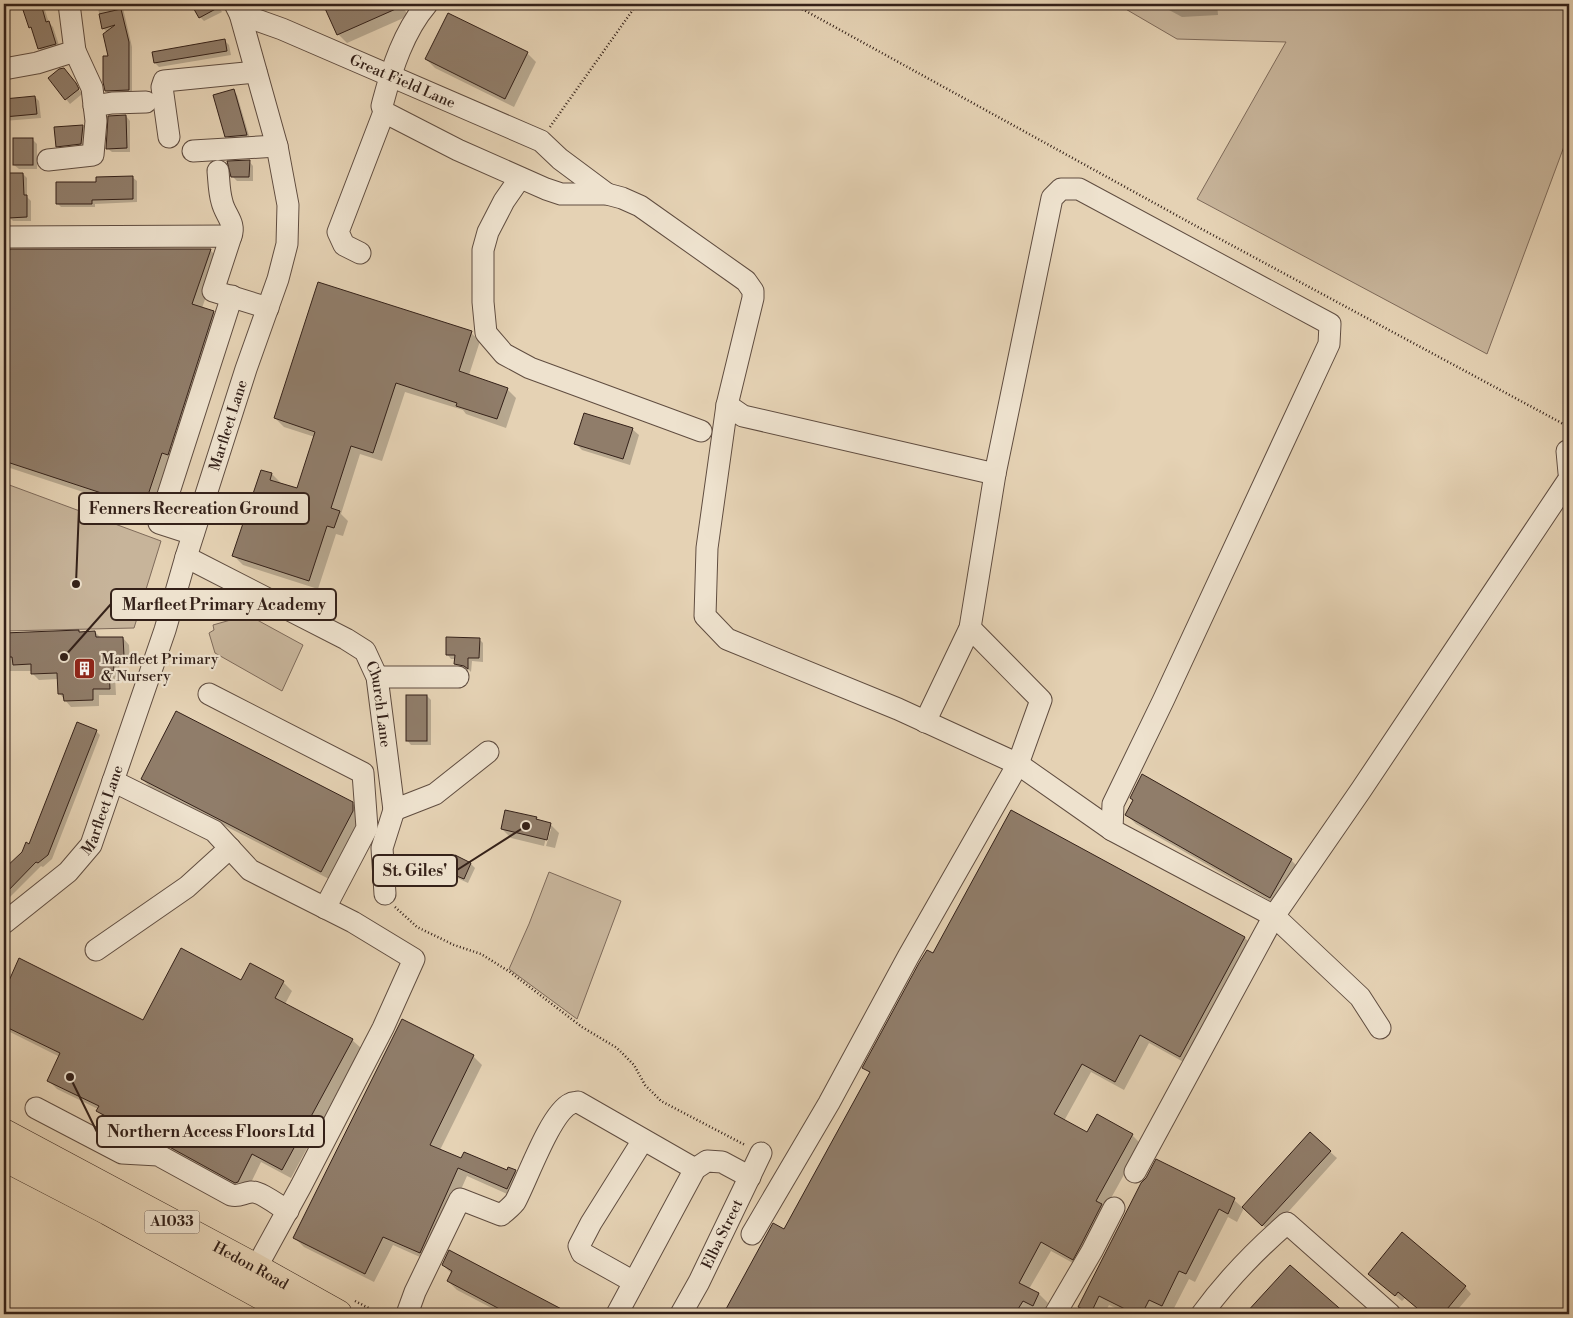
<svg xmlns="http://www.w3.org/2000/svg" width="1573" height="1318" font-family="'Libre Bodoni',serif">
<rect width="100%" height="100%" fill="#e5d2b4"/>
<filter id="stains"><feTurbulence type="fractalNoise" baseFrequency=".004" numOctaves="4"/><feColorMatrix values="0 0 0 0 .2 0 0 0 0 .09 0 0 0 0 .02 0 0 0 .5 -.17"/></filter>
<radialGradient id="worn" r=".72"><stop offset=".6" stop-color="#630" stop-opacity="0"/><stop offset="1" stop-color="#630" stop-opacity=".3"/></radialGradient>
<!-- green -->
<g fill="#c7b49a" stroke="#7e6a5a">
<path d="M1117,4H1569V133L1487,354L1197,199L1286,42L1177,39Z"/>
<path d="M4,483L161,541L134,628L4,631Z"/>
<path d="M248,615L303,645L282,691L215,653L209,633L214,630L213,625Z"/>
<path d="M549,872L621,901L577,1019L509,969L529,924Z"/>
</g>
<!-- shadow -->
<g fill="#0003">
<path d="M26,4H43L49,23L53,27L60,48L44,53L40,49L34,31L30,27L23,5Z"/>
<path d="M95,4H121L123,8L132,47V94L110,95L106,91L110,57L107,32L103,28L97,5Z"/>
<path d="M193,4H217L222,12L204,21L200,17Z"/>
<path d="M325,4H402L408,16L347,43L338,34Z"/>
<path d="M1158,4H1217L1218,15L1182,17Z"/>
<path d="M4,31L6,33L8,53H4Z"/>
<path d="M225,41L229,45L231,55L159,67L155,63L154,53Z"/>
<path d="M527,53L536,62L514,107L435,68L426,59Z"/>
<path d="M68,73L82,94L70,104L66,99Z"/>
<path d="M233,91L237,95L250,139L231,140L226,136Z"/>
<path d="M35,97L39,101L41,118L4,121V100Z"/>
<path d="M126,116L130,121V152H112L107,148Z"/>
<path d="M83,126L87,130L85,148L61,150L57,146Z"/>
<path d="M33,140L37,144V169H19L14,165Z"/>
<path d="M249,161L253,166V181H237L232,176Z"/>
<path d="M23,174L27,178V197L31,201V221H13L9,217L8,198L6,195V192H4V175Z"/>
<path d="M132,177L137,181V202L95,204V207H61L57,203L97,183Z"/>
<path d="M210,250L219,259L202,308L213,312L222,321L153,515L4,466V273L11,251Z"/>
<path d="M471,333L480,341L469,375L507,389L516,398L506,428L466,414L463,410L405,392L382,461L360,454L341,514L348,521L343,536L336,534L318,589L243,565L234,556L262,471L272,474L281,483L298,490L315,437L284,427L275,418Z"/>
<path d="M632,429L639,435L630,465L582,450L576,444Z"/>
<path d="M79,632L80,633L95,632L101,638H123L129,645L130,662L119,663L120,677H115L116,695H99V706L71,707L59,693L58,679L39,680L32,673V671H4V635Z"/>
<path d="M479,639L483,643V662L472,661L471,672L469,670L460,668L456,664V659H451L447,654Z"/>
<path d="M427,696L431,700V745H411L407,740Z"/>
<path d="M96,731L100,735L52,859L43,867L41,866L10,897L4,890V871L30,845Z"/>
<path d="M142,779L352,803L361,812L362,820L331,880L151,788Z"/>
<path d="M1012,811L1245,938L1254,947L1189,1065L1149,1043L1124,1090L1091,1072L1064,1121L1087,1134L1132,1135L1141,1144L1105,1209L1082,1268L1051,1251L1029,1289L1039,1294L1048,1303L1042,1314L1032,1309L1029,1314H733L727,1308L785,1231L871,1074L864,1067L933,955Z"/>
<path d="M1127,815L1291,860L1300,869L1279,906L1136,824Z"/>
<path d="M536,818L539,821L550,824L559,833L555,848L546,846L551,829H548L544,846L511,838L502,829Z"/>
<path d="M471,864L475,868L468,883L453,876L449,872Z"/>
<path d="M20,960L144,1022L242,982H283L292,991L285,1004L352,1040L361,1048L291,1178L261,1162L247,1191H245L106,1120L98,1111V1109L57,1089L49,1081L60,1057L4,1029V995Z"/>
<path d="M403,1021L473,1056L482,1065L440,1150L462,1160L508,1172L515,1171L524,1180L516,1198L467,1176L429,1261L393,1245L374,1282L304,1247L295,1238Z"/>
<path d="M1310,1134L1337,1158L1270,1232L1244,1208L1237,1222L1228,1217L1195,1282L1189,1279L1171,1314L1159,1308L1155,1314H1128L1109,1305L1104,1314H1087L1080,1307L1157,1160L1234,1200L1243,1208Z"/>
<path d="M443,1265L558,1309L564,1314H503L457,1290L448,1281L452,1274Z"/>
<path d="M1290,1267L1344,1314H1247Z"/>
<path d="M1376,1280L1465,1287L1471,1294L1454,1314H1425L1405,1298L1402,1301Z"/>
</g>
<!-- building -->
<g fill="#907d6a" stroke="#342119">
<path d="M21,4H41L46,22L49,21L56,44L38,49L31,27L29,28Z"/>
<path d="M191,4H223V5L199,18Z"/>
<path d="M323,4H407L337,35Z"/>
<path d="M121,9L129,42V90L105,91L103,82V56H108L103,34L115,25L102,29L99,14Z"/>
<path d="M448,13L528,52L505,99L425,59Z"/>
<path d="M225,39L227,51L154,63L152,52Z"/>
<path d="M64,68L76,83L79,89L65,100L48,78L59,69Z"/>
<path d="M234,89L247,135L225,137L213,95Z"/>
<path d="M35,96L37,114L4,117V99Z"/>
<path d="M126,115L127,148L106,149L108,116Z"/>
<path d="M83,125L81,144L56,147L54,127Z"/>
<rect x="13" y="138" width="20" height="27"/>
<path d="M250,160L249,177H231L227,161Z"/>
<path d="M4,173H23L24,195H27V217L8,218L7,196H5Z"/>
<path d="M133,176V199L92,200V204H56V182H96V177Z"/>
<path d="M10,249H211L192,304L214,311L168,455L162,453L144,507L4,461V269Z"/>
<path d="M318,282L472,331L459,371L508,388L497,419L456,406L457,403L396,383L373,453L351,446L331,508L340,511L334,528L327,526L309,581L232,556L261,470L272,473L270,480L297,488L315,432L274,418Z"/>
<path d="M584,413L633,428L623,459L574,444Z"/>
<path d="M79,630V632L95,631L96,637H123L124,656H113L114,671H109L110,689H93V700L64,701L63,694H58L57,673L31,674V664L13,665L12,657H4V633Z"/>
<path d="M446,637L480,638L479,658H468V669L464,666L454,664L455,655H446Z"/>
<rect x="406" y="695" width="21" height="46"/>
<path d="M176,711L353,802V811L321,872L141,779Z"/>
<path d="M77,722L97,730L48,855L38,863L36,862L4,895V869L22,852L26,842L29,844Z"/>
<path d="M1142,774L1292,859L1270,898L1125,815L1133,800L1130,798Z"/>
<path d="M505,810L537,817L536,819L551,823L547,840L501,829Z"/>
<path d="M1011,810L1245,937L1180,1057L1140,1035L1115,1082L1082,1064L1054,1114L1087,1132L1097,1114L1133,1134L1096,1201L1102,1204L1081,1245L1073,1260L1041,1242L1019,1283L1039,1293L1033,1306L1023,1301L1015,1314H736L726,1309L773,1223L784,1229L870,1072L862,1068L919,963L927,950L933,953Z"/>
<path d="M455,855L471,863L464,879L447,872Z"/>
<path d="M181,948L241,980L250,963L284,981L275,998L353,1039L282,1170L252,1154L238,1182L235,1183L164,1144L148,1138L96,1111L99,1106L47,1081L60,1053L4,1026V992L19,958L143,1020Z"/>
<path d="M402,1019L474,1055L430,1145L461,1158L464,1152L507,1170L508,1167L516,1170L507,1189L458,1168L420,1253L383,1237L365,1274L293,1238Z"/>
<path d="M1310,1132L1331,1151L1262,1226L1242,1207Z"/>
<path d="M1156,1159L1235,1198L1228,1214L1219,1209L1186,1274L1179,1271L1162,1306L1149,1300L1142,1314H1135L1099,1296L1091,1313L1078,1307L1141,1183L1146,1178Z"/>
<path d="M1402,1232L1466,1286L1443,1314H1424L1398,1292L1395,1296L1368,1274Z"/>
<path d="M449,1250L571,1314H509L447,1281L452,1271L442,1265Z"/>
<path d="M1290,1265L1346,1314H1245Z"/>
</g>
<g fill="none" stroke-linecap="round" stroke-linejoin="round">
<defs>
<g id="minor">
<path d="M427,4C404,31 392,68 383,102L382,106L384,112L458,150L546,189L561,194H607L622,198L640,206L746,281L753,291V298L727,405L707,548L705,616L727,639L898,709L1018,764L1112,830"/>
<path id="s1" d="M240,14L282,29L541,141L560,159L607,194"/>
<path d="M4,69L37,63L75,51L69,4"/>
<path d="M94,106L112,103L146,102"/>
<path d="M169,137L162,87L164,81L256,72"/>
<path d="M193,151L277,146"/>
<path d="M48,160L93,155L96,121L92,88L75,51"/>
<path d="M218,171C219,181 219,192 222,202C225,215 236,223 231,236"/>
<path d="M520,178L504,201L488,232L483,250V302L486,333L504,354L530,368L701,431"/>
<path d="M4,237L231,236L213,291L268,308"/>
<path d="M360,253L344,245L338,232L384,112"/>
<path d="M727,405L743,416L995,474"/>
<path d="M1567,451L1569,473"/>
<path d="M193,534L159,523L232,296"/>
<path id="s2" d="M186,557L346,639L365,651L377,677L394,810L435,794L488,752"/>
<path d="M377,677H458"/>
<path d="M209,694L363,773L367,828L325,908"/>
<path d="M925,722L970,628L995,474L1052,198L1061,189H1079L1330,324L1329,344L1163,701L1113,804L1112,830L1274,916L1360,997L1380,1028"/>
<path d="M113,781L214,831L250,870L353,922L414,959L383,1028L301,1186L256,1268"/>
<path d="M385,894L382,848L394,810"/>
<path id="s3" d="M4,923L68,872L91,845L165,630L186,557L246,369L278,279L287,244L288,205L277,146L240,14L235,4"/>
<path d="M96,950L187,887L230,848"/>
<path d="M36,1108L122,1153L158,1155L231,1195C240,1197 242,1193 251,1192C260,1191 279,1206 288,1211"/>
<path d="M1135,1172L1274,916L1361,790L1569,479"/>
<path d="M752,1234L829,1103L908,957L1018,764L1041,700L970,628"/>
<path d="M634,1282L582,1253L579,1246L591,1223L643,1140"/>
<path d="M407,1314L415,1292L460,1199L501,1215C506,1211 511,1207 515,1202C527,1180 550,1114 570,1104C573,1102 576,1103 578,1102L695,1169"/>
<path d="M617,1314L695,1169L707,1161L722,1162L750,1177"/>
<path id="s4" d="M681,1314L699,1282L761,1153"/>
<path d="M1055,1314L1092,1251L1114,1208"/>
<path d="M1202,1314C1226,1281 1256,1250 1287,1223L1390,1314"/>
</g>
<g id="highway">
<path id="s5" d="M4,1133L256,1268L338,1314"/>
<path d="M4,1157L108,1211L295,1314"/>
</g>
</defs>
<!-- minor casing -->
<use href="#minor" stroke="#604d40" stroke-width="23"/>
<!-- highway casing -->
<use href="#highway" stroke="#342119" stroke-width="29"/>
<!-- path -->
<g stroke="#342119" stroke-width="2.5" stroke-dasharray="1 2.5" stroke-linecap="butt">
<path d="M793,4L1196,226L1569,427"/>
<path d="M550,127L637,4"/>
<path d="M395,907L417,927L454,945L481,954L510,972L582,1027L617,1048L634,1065L645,1085L661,1101L745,1145"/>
<path d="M355,1301L380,1314"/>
</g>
<!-- minor -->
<use href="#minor" stroke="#eee2ce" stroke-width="21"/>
<!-- highway -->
<use href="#highway" stroke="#e5d2b4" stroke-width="28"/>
</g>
<!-- icons -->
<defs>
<symbol id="building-square" viewBox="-11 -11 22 22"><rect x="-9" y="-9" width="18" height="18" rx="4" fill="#8f2418" stroke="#eee2ce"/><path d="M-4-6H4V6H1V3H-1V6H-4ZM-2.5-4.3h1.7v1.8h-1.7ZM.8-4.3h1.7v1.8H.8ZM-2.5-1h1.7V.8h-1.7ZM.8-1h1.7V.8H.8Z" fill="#fff"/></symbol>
</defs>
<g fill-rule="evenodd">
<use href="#building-square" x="72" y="656" width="25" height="25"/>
</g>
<g text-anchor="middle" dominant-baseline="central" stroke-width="4.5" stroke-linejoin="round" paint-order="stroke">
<!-- shield labels -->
<rect fill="#eee2ce" stroke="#6c5b4f" stroke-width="1" x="144.5" y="1210.5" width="55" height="23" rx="4"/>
<g font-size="14" font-weight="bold" fill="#342119">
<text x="172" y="1222">A1033</text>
</g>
<!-- street labels -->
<g font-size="15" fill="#342119" stroke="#eee2ce">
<text stroke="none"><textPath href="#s1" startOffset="176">Great Field Lane</textPath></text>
<text stroke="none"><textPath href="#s3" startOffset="559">Marfleet Lane</textPath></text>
<text stroke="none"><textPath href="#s2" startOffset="258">Church Lane</textPath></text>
<text stroke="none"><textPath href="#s3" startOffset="154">Marfleet Lane</textPath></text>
<text stroke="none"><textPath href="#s4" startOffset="90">Elba Street</textPath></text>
<text stroke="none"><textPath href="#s5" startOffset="280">Hedon Road</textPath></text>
</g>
<!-- poi labels -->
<g font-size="15" fill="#342119" stroke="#eee2ce" text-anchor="start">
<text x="101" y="659">Marfleet Primary<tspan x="101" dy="17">&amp; Nursery</tspan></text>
</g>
</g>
<!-- callouts -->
<path fill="none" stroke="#342119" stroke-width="2" d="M76 584L79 508M64 657L111 604M526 826L457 870M70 1077L97 1132"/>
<g fill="#342119" stroke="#eee2ce" stroke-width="2">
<circle cx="76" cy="584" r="5"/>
<circle cx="64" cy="657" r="5"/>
<circle cx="526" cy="826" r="5"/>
<circle cx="70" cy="1077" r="5"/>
</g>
<g fill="#eee2ce" stroke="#342119" stroke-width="2">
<rect x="79" y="493" width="230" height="31" rx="5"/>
<rect x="111" y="589" width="225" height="31" rx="5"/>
<rect x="373" y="855" width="84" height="31" rx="5"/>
<rect x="97" y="1116" width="227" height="31" rx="5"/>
</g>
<g font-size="16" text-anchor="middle" font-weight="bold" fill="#342119">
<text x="194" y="514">Fenners Recreation Ground</text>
<text x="224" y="610">Marfleet Primary Academy</text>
<text x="415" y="876">St. Giles'</text>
<text x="211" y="1137">Northern Access Floors Ltd</text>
</g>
<!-- margin -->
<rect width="1573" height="1318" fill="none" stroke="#e5d2b4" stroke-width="20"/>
<rect x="5" y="5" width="1563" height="1308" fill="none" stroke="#342119" stroke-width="2.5"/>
<rect x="10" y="10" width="1553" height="1298" fill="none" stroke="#342119"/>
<rect width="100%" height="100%" filter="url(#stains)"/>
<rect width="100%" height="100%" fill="url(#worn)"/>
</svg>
